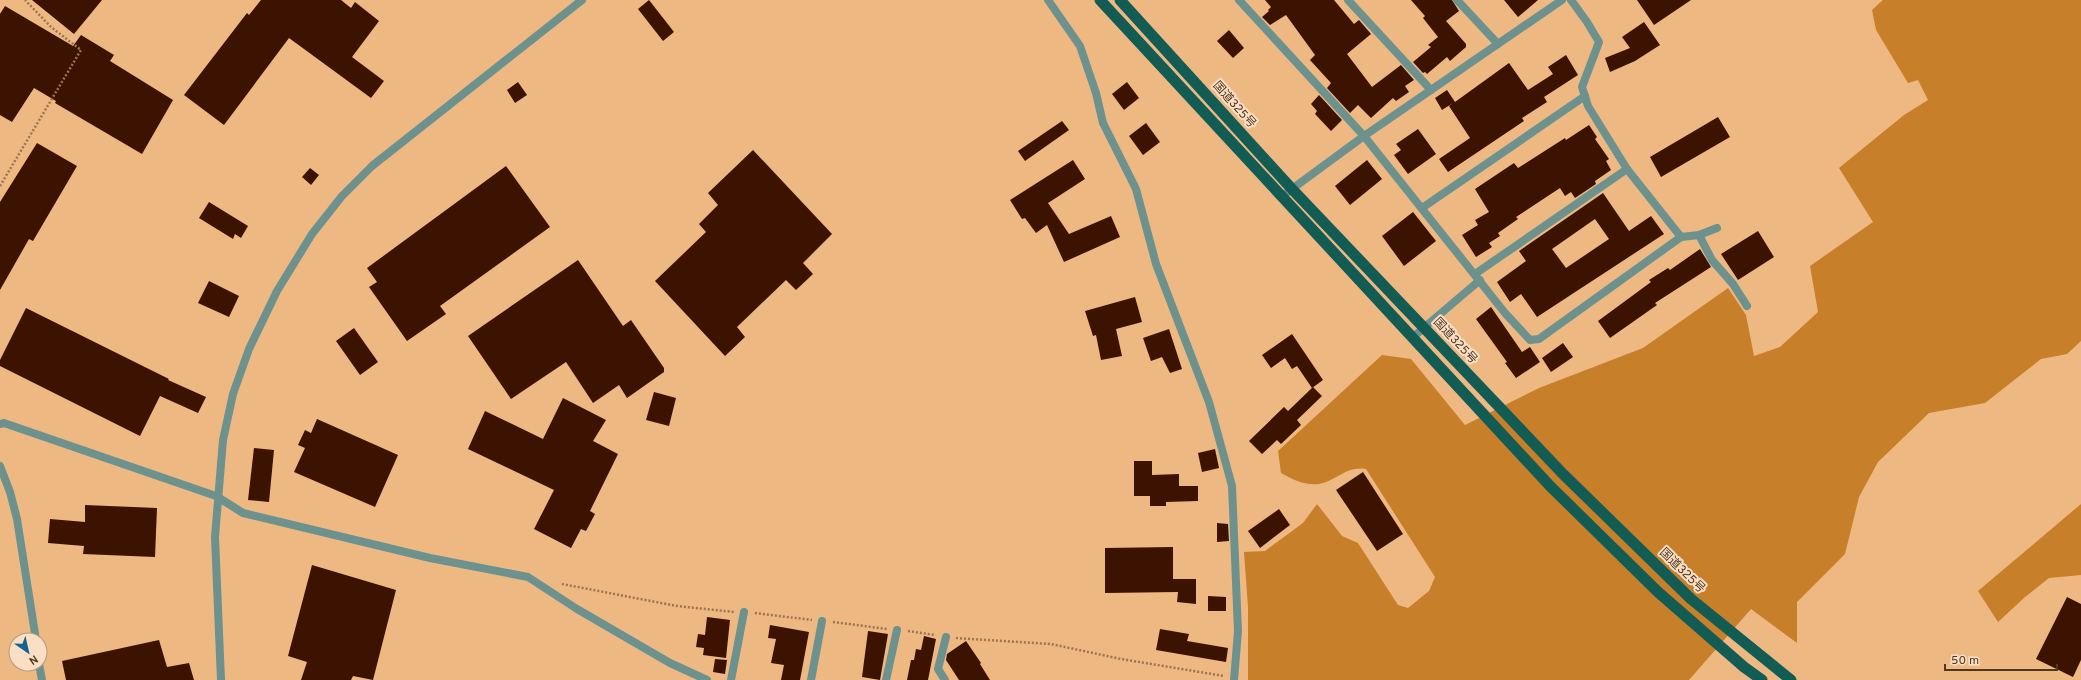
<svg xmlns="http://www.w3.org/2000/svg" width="2081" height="680" font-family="Overpass,'Noto Sans JP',sans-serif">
<rect width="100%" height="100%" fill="#eeb883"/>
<!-- forest -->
<g fill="#c77f2a">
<path d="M1883,0H2081V341L2067,354L2041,359L1985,403L1929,413L1878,462L1859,497L1845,554L1797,602V643L1751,609L1689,680H1248V607L1244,552L1265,551L1303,523L1317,504L1342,536L1358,543L1398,605L1408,608L1429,591L1435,577L1366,469C1345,466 1337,481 1319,484C1305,486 1292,479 1281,473L1278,451L1382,355L1411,359L1465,425L1539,388L1643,348L1728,288L1746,315L1754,356L1780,347L1818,312L1810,266L1873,222L1839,168L1904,115L1928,100L1918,80L1908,83L1876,30L1872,10Z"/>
<path d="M2081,504V575L2049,578L2025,597L1998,622L1978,591Z"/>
</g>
<!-- building -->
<g fill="#3c1200" fill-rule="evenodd">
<path d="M32,0H102L74,34Z"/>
<path d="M261,0H341L351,8L355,2L379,21L352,57L384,81L371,98L289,38L224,125L184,95L247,13L249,15Z"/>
<path d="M649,0L674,32L663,41L638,9Z"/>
<path d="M1265,0H1334L1354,24L1359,20L1371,34L1347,54L1372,87L1401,65L1414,80L1405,86L1409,92L1396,101L1393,98L1371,118L1358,105L1350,113L1327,88L1331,83L1310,60L1315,55L1286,15L1270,25L1262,17L1269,11L1268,10L1271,7Z"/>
<path d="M1411,0H1452L1459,11L1446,21L1466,44V47L1450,61L1447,57L1427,74L1425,72L1423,73L1413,62L1431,47L1428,45L1438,37L1423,18L1425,16Z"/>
<path d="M1504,0H1538L1518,17Z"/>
<path d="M1637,0H1691L1654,25Z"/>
<path d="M5,6L73,46L81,35L114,55L110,61L173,100L142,154L55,103L56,101L34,88L12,122L0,115V14Z"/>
<path d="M1644,22L1660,45L1635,61L1610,72L1605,58L1630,48L1622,37Z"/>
<path d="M1229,30L1244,48L1233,58L1217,41Z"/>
<path d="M1566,55L1578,75L1544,97L1547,102L1522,118L1524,121L1448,172L1439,159L1470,138L1449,106L1453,103L1442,110L1435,98L1447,90L1455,102L1509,63L1528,90L1553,74L1548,67Z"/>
<path d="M518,82L527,95L515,103L507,90Z"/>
<path d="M1127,82L1139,98L1124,110L1112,94Z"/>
<path d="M1319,95L1342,120L1331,131L1315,114L1317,111L1311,104Z"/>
<path d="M1718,117L1730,137L1661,177L1650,157Z"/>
<path d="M1062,121L1069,130L1025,161L1018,151Z"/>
<path d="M1146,123L1160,142L1143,155L1129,136Z"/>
<path d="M1589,125L1597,137L1595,139L1609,159L1606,161L1611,170L1595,181L1596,184L1575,198L1571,192L1565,196L1560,188L1516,217L1518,219L1498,233L1500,236L1489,243L1492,247L1476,257L1462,235L1478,225L1475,220L1489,212L1475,189L1514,163L1518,168L1565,138L1566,140Z"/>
<path d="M1418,129L1436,154L1408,174L1394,155L1401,150L1396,144Z"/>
<path d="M37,143L77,166L33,241L29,239L0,290V202Z"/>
<path d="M753,150L832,234L803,263L813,274L796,290L786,280L737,327L745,337L725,356L655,281L706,232L699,224L718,205L708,193Z"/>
<path d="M1073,160L1085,179L1048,203L1069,234L1111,216L1120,237L1064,262L1047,225L1036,233L1025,218L1022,219L1010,200Z"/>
<path d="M1367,160L1382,179L1350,205L1335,186Z"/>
<path d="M506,166L550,227L440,306L446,314L407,341L369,287L377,282L367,268Z"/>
<path d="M310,168L319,175L311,185L302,177Z"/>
<path d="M1603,193L1629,231L1651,216L1664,234L1537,317L1521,294L1510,302L1497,282L1526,261L1519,251ZM1595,219L1609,239L1566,268L1552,249Z"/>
<path d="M209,202L248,226L241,238L235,234L233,239L199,218Z"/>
<path d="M1413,212L1436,241L1404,266L1382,236Z"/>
<path d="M1758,231L1774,257L1738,280L1721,254Z"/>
<path d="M1700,249L1711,267L1655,303L1657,305L1610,338L1598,321L1651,282L1649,280L1668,268L1670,270Z"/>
<path d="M578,260L623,326L631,320L664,368V372L627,398L619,385L593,403L566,362L511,399L468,336Z"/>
<path d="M209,281L239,296L229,317L198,303Z"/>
<path d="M1135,297L1142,322L1116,329L1122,356L1101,360L1096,335L1093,336L1085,311Z"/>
<path d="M1491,307L1522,352L1530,347L1540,362L1516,378L1505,363L1507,362L1476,319Z"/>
<path d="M26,308L169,379L168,380L206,397L198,413L160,396L140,436L0,366V360Z"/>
<path d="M354,328L378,362L360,375L336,341Z"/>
<path d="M1169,329L1182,369L1170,373L1162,357L1151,361L1143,338Z"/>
<path d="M1292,334L1323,380L1312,388L1297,366L1292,369L1285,358L1271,368L1262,355Z"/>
<path d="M1563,343L1573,357L1551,372L1542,358Z"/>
<path d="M1313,387L1322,396L1297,420L1301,425L1281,444L1277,440L1262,454L1249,441L1284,407L1288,411Z"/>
<path d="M654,392L676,398L669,426L646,420Z"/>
<path d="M563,398L606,420L593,441L618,454L590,511L595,514L586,531L581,529L571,548L534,529L554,490L468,449L485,411L543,439Z"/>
<path d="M317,419L398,455L375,507L294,472L305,448L298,445L305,430L311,433Z"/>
<path d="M254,448L274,450L269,502L248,500Z"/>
<path d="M1215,449L1219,468L1202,472L1198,453Z"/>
<path d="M1134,461H1152V475L1179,474V486H1198V501L1166,502V506H1150V496H1134Z"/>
<path d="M1363,472L1403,534L1377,551L1336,490Z"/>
<path d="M85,505L157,508L155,557L83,554L84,546L48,543L50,519L85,522Z"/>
<path d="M1279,509L1290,525L1260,548L1248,531Z"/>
<path d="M1217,523L1228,524L1229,541L1217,542Z"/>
<path d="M1173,547V579H1196V604L1177,602L1178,592L1105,593V548Z"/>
<path d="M312,565L396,590L373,680L353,676L351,680H301L307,662L288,656Z"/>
<path d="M1208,596L1226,597V611H1208Z"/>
<path d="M2067,597L2081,604V660L2073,677L2036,659Z"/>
<path d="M707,617L730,620L726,658L703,655L704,648L696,647L698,634L705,635Z"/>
<path d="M770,625L809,632L800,680H781L784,665L771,663L776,639L768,638Z"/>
<path d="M1160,629L1189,634L1187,641L1228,648L1226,662L1156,650Z"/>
<path d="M868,631L888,634L880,680L862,677Z"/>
<path d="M924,636L936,639L928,680H907L911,660H914L916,649L921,650Z"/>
<path d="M159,640L167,667L189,663L194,680H66L62,661Z"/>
<path d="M966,641L981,663L980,664L990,680H959L946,660L947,654Z"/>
<path d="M715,659L727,660L725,674L713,672Z"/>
</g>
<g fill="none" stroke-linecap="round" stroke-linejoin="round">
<!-- path -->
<g stroke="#9b7550" stroke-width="2.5" stroke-dasharray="2 2" stroke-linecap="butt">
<path d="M0,186L81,50L51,27L25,0"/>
<path d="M562,584L677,606L734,612"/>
<path d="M755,613L812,620"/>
<path d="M833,622L887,629"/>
<path d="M908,631L935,635"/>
<path d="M956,638L1051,644L1121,659L1224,676"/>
</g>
<!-- minor -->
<g stroke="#6d928d" stroke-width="8">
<path d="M1048,0L1080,46L1096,93L1103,123L1136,189L1156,264L1209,402L1232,486L1238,631L1234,680"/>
<path d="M1239,0L1364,136L1505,313L1530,340L1539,339L1681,237L1627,169L1588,106L1582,87L1599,42L1587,22L1571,0"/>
<path d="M1348,0L1431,90"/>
<path d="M1457,0L1498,44"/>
<path d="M1281,197L1364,136L1562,0"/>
<path d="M1422,208L1585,96"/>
<path d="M1699,235L1712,260L1733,284L1747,306"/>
<path d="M1681,237L1699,235L1717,228"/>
<path d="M1475,274L1627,169"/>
<path d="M1412,338L1480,280"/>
<path d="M0,424L4,423L216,496L243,513L430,558L528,577L577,609L670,663L707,680"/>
<path d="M731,680L744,612"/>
<path d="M811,680L822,621"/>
<path d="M886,680L897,630"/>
<path d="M945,680L938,669L946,637"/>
</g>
<!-- tertiary -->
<g stroke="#6d928d" stroke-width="8">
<path d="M0,466L10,492L17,519L36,640"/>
<path d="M39,664L42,680"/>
<path d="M221,680L215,537L223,440L233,394L249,349L277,291L312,234L342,196L372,166L582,0"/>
</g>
<!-- trunk -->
<g stroke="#125c54" stroke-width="11">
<path d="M1100,0L1550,486L1658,592L1744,667L1762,680"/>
<path d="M1120,0L1291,188L1563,474L1691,599L1791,680"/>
</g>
</g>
<g text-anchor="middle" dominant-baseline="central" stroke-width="4" stroke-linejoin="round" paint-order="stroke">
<!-- street labels -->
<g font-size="12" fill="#4e3822" stroke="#fbdfc5">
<text transform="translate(1234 105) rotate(48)">国道325号</text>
<text transform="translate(1455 341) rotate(47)">国道325号</text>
<text transform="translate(1682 571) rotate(44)">国道325号</text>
</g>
</g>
<!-- north arrow -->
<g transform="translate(28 652) rotate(146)"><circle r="19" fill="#fbdfc5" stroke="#b69c84"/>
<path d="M0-3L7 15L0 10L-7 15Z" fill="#176093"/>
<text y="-6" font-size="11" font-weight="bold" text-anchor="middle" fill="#4e3822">N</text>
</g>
<!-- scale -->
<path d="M1945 664v6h112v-6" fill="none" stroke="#4e3822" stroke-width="2"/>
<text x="1951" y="664" font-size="12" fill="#4e3822" stroke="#fbdfc5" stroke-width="3" paint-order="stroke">50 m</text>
</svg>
